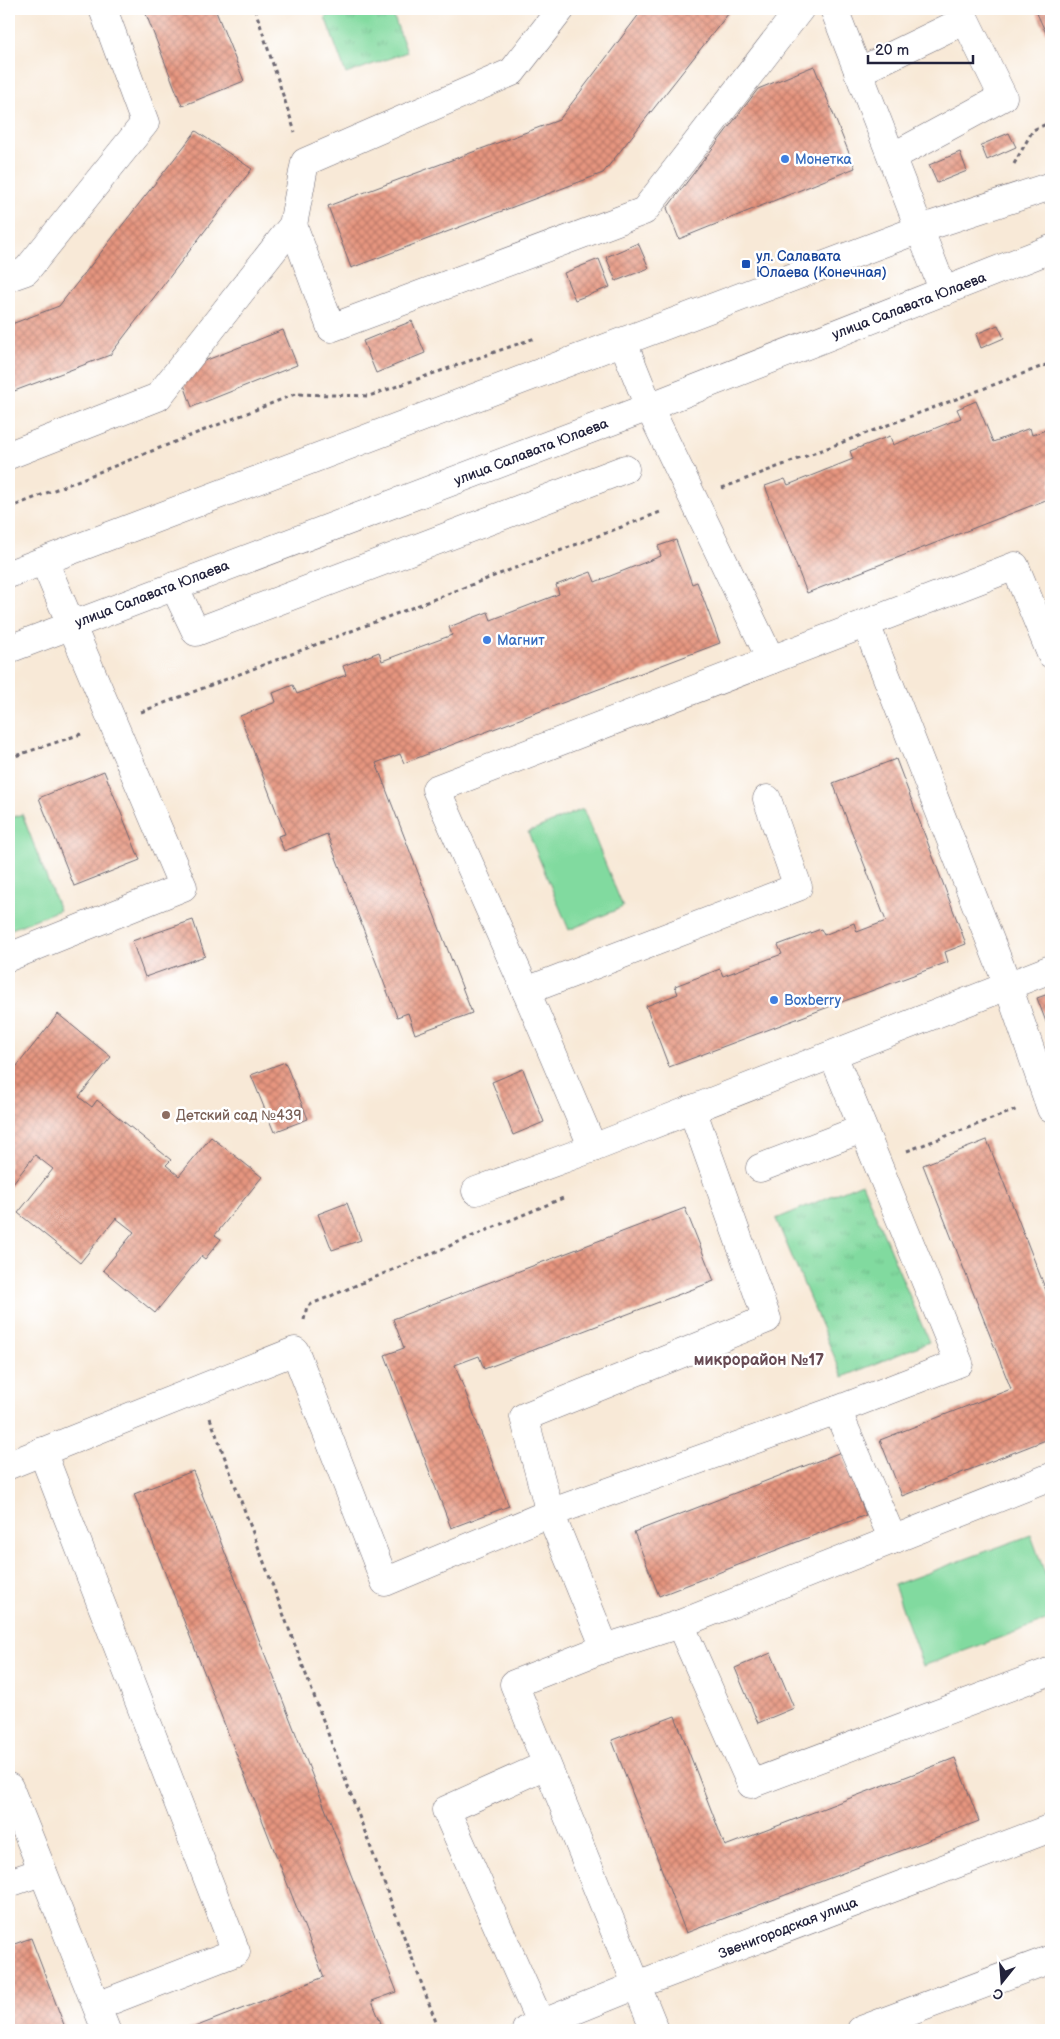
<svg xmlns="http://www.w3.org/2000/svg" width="1060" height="2039" font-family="'Balsamiq Sans',sans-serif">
<defs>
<pattern id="park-tufts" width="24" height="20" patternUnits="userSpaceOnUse" patternTransform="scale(1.25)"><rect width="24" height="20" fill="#81da9f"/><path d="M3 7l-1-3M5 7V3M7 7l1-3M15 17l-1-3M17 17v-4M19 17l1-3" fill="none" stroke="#6fbb8a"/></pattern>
<pattern id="building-cross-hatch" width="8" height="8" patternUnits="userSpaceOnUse" patternTransform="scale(1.25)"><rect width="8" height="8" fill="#e6957f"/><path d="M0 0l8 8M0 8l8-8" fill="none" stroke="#ba7969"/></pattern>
</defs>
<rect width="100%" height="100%" fill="#fff"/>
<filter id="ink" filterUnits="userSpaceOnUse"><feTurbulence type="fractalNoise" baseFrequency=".02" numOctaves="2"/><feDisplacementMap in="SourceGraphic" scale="10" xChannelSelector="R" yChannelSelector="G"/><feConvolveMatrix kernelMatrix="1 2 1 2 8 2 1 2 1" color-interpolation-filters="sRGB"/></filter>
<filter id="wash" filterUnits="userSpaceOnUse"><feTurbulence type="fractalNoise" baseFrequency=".0096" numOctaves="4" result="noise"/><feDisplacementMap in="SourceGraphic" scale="20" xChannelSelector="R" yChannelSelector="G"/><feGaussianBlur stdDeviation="1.12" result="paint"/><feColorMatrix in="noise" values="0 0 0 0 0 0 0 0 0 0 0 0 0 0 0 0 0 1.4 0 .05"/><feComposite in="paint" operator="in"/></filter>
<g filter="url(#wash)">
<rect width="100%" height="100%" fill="#f8e9d7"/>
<!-- green -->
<g fill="#81da9f" stroke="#527e6d">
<path d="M583,809L623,907L569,930L528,832Z"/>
<path d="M22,814L59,910L9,930V819Z"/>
<path d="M1031,1535L1051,1590V1619L923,1666L894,1585Z"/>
</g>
<!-- park -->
<g fill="url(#park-tufts)" stroke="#527e6d">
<path d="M346,9H391L407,52L346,74L325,17Z"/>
<path d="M862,1183L929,1342L843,1377L776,1219Z"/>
</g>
<g id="blocks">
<!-- building -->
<g fill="url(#building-cross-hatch)">
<path d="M144,9H215L244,81L182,106Z"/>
<path d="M643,9H732L603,173L351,268L328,206L559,120Z"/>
<path d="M1035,9H1051V44Z"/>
<path d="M814,66L855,168L679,239L667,208L758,89Z"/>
<path d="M196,131L252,169L110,355L9,393V325L59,306Z"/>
<path d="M1009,133L1016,147L987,160L981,145Z"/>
<path d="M960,152L967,171L937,183L929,165Z"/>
<path d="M638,243L649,268L616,281L606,257Z"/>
<path d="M599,259L610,287L575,300L564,273Z"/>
<path d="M412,321L425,353L376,373L363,341Z"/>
<path d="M998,325L1004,338L981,348L976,334Z"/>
<path d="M283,330L297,365L192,407L179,371Z"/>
<path d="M976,401L993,442L1030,428L1032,435L1051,428V498L807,593L765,486L785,479L788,485L853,459L850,451L890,436L893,445L961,418L957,409Z"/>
<path d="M676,540L692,584L697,582L720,643L404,763L400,754L376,763L472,1013L415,1034L408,1013L397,1017L327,834L284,851L278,836L285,834L240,716L276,702L273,693L293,685L297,694L346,675L343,666L379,652L382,661L452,635L449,627L488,612L491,620L559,594L556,585L591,572L595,582L661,556L658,546Z"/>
<path d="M896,759L966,944L945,952L948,962L669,1067L646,1006L678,994L675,986L720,969L723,976L782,954L778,945L821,929L824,935L854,923L857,932L886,921L833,783Z"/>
<path d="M104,771L140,860L74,886L39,798Z"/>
<path d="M193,920L205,956L145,977L132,941Z"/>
<path d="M1051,993V1035L1037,998Z"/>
<path d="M58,1014L111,1057L79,1097L92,1107L97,1100L171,1160L166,1165L179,1176L211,1137L262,1177L215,1235L221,1239L205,1259L201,1256L155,1313L103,1270L134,1232L116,1218L80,1263L18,1213L53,1169L35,1155L9,1188V1076Z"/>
<path d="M285,1062L308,1119L274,1132L251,1075Z"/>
<path d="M523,1069L544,1122L513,1135L492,1082Z"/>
<path d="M987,1140L1051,1303V1438L902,1496L880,1440L1011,1389L923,1165Z"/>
<path d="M347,1203L361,1240L332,1250L318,1214Z"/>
<path d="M685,1208L714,1281L484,1369L479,1356L455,1365L509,1506L451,1528L385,1355L404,1348L393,1319Z"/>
<path d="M841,1452L866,1515L659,1596L634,1532Z"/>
<path d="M193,1471L397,1992L372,2001L381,2023L364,2030H187L324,1977L134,1494Z"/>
<path d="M771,1653L794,1708L758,1723L735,1668Z"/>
<path d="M675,1716L725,1846L955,1758L979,1821L686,1933L612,1740Z"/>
<path d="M31,1938L66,2030H9V1946Z"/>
</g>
</g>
</g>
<g filter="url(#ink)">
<use href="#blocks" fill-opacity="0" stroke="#6d6872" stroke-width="1"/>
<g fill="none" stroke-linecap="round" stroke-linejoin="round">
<defs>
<g id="minor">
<path d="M834,9L944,292"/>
<path d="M858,72L965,20"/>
<path d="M892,157L1003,97L960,9"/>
<path d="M293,225L331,328L644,211L800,9"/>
<path d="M9,277L26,271L145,123L103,9"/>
<path d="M623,342L649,407L771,660"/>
<path d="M9,455L158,397L293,225L305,162L512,72L561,9"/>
<path d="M9,574L920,229L1051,186"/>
<path d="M174,586L196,632L625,469"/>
<path d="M866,624L1008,986L1051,1109"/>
<path d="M9,649L649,407L1051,249"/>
<path d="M9,957L183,887L44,561"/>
<path d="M526,991L798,887L767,799"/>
<path d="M593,1148L526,991L436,789L1015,566L1051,654"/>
<path d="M760,1168L862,1129"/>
<path d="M476,1191L593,1148L1051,969"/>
<path d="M837,1410L893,1540"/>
<path d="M42,1451L236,1952L97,2006"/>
<path d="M9,1465L295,1351L385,1582L550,1513L837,1410L959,1363L833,1055"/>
<path d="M680,1624L751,1784L1051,1671"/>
<path d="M605,1648L550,1513L524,1417L767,1319L692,1109"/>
<path d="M9,1787L106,2030"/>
<path d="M9,1883L41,1872"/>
<path d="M541,2024L446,1810L546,1765"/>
<path d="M526,2030L637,1985L1051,1828"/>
<path d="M655,2030L514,1684L605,1648L680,1624L1051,1477"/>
<path d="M861,2030L1051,1959"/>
</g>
</defs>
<!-- minor casing -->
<use href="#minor" stroke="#6d6872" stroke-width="29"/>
<!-- path -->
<g stroke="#6d6872" stroke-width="3" stroke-dasharray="4 4" stroke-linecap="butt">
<path d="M255,9L295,132"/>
<path d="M1014,164L1033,130L1051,122"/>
<path d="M722,488L1051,363"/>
<path d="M9,508L295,394L369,396L535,338"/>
<path d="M141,712L663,511"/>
<path d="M9,742L14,757"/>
<path d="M9,758L84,733"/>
<path d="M907,1151L1018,1109"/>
<path d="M304,1320L307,1306L563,1198"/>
<path d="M210,1418L439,2030"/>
</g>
<!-- minor -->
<use href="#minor" stroke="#fff" stroke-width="28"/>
</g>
</g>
<!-- markers -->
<g fill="#3f7fe0" stroke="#fff" stroke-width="2">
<circle cx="785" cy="159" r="5"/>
<circle cx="487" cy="640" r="5"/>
<circle cx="774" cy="1000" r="5"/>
</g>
<rect fill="#1a4fb4" stroke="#fff" stroke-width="2" x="741" y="259" width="10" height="10" rx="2.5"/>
<circle fill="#8d6e63" stroke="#fff" stroke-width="2" cx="166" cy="1115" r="5"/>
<g text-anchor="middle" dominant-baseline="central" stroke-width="5" stroke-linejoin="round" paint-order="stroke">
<!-- shop labels -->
<g font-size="14" fill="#366cbe" stroke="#fff" text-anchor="start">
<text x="795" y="159">Монетка</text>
<text x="497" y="640">Магнит</text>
<text x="784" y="1000">Boxberry</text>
</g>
<!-- transit labels -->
<g font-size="14" fill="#164399" stroke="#fff" text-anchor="start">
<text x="756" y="256">ул. Салавата<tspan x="756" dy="16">Юлаева (Конечная)</tspan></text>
</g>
<!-- street labels -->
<g font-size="14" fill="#22223b" stroke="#fff">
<text transform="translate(909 306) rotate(-21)">улица Салавата Юлаева</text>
<text transform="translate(531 452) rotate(-21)">улица Салавата Юлаева</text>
<text transform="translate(152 594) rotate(-21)">улица Салавата Юлаева</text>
<text transform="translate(788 1928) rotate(-21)">Звенигородская улица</text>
</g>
<!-- education labels -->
<g font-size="14" fill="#785e54" stroke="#fff" text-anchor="start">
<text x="176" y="1115">Детский сад №439</text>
</g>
<!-- quarter labels -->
<g font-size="16" font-weight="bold" fill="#674a53" stroke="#fff">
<text x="759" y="1360">микрорайон №17</text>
</g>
</g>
<!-- margin -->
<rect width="1060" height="2039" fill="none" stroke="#fff" stroke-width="30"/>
<!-- north arrow -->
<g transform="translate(1002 1982) rotate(197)" stroke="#ffffff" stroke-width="4" paint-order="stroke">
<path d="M0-4L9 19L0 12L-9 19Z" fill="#22223b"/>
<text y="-8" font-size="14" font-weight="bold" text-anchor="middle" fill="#22223b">С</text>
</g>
<!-- scale -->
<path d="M868 55v8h105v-8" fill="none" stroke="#22223b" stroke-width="2.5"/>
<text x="875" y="55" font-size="15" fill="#22223b" stroke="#ffffff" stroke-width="4" paint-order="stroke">20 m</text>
</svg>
